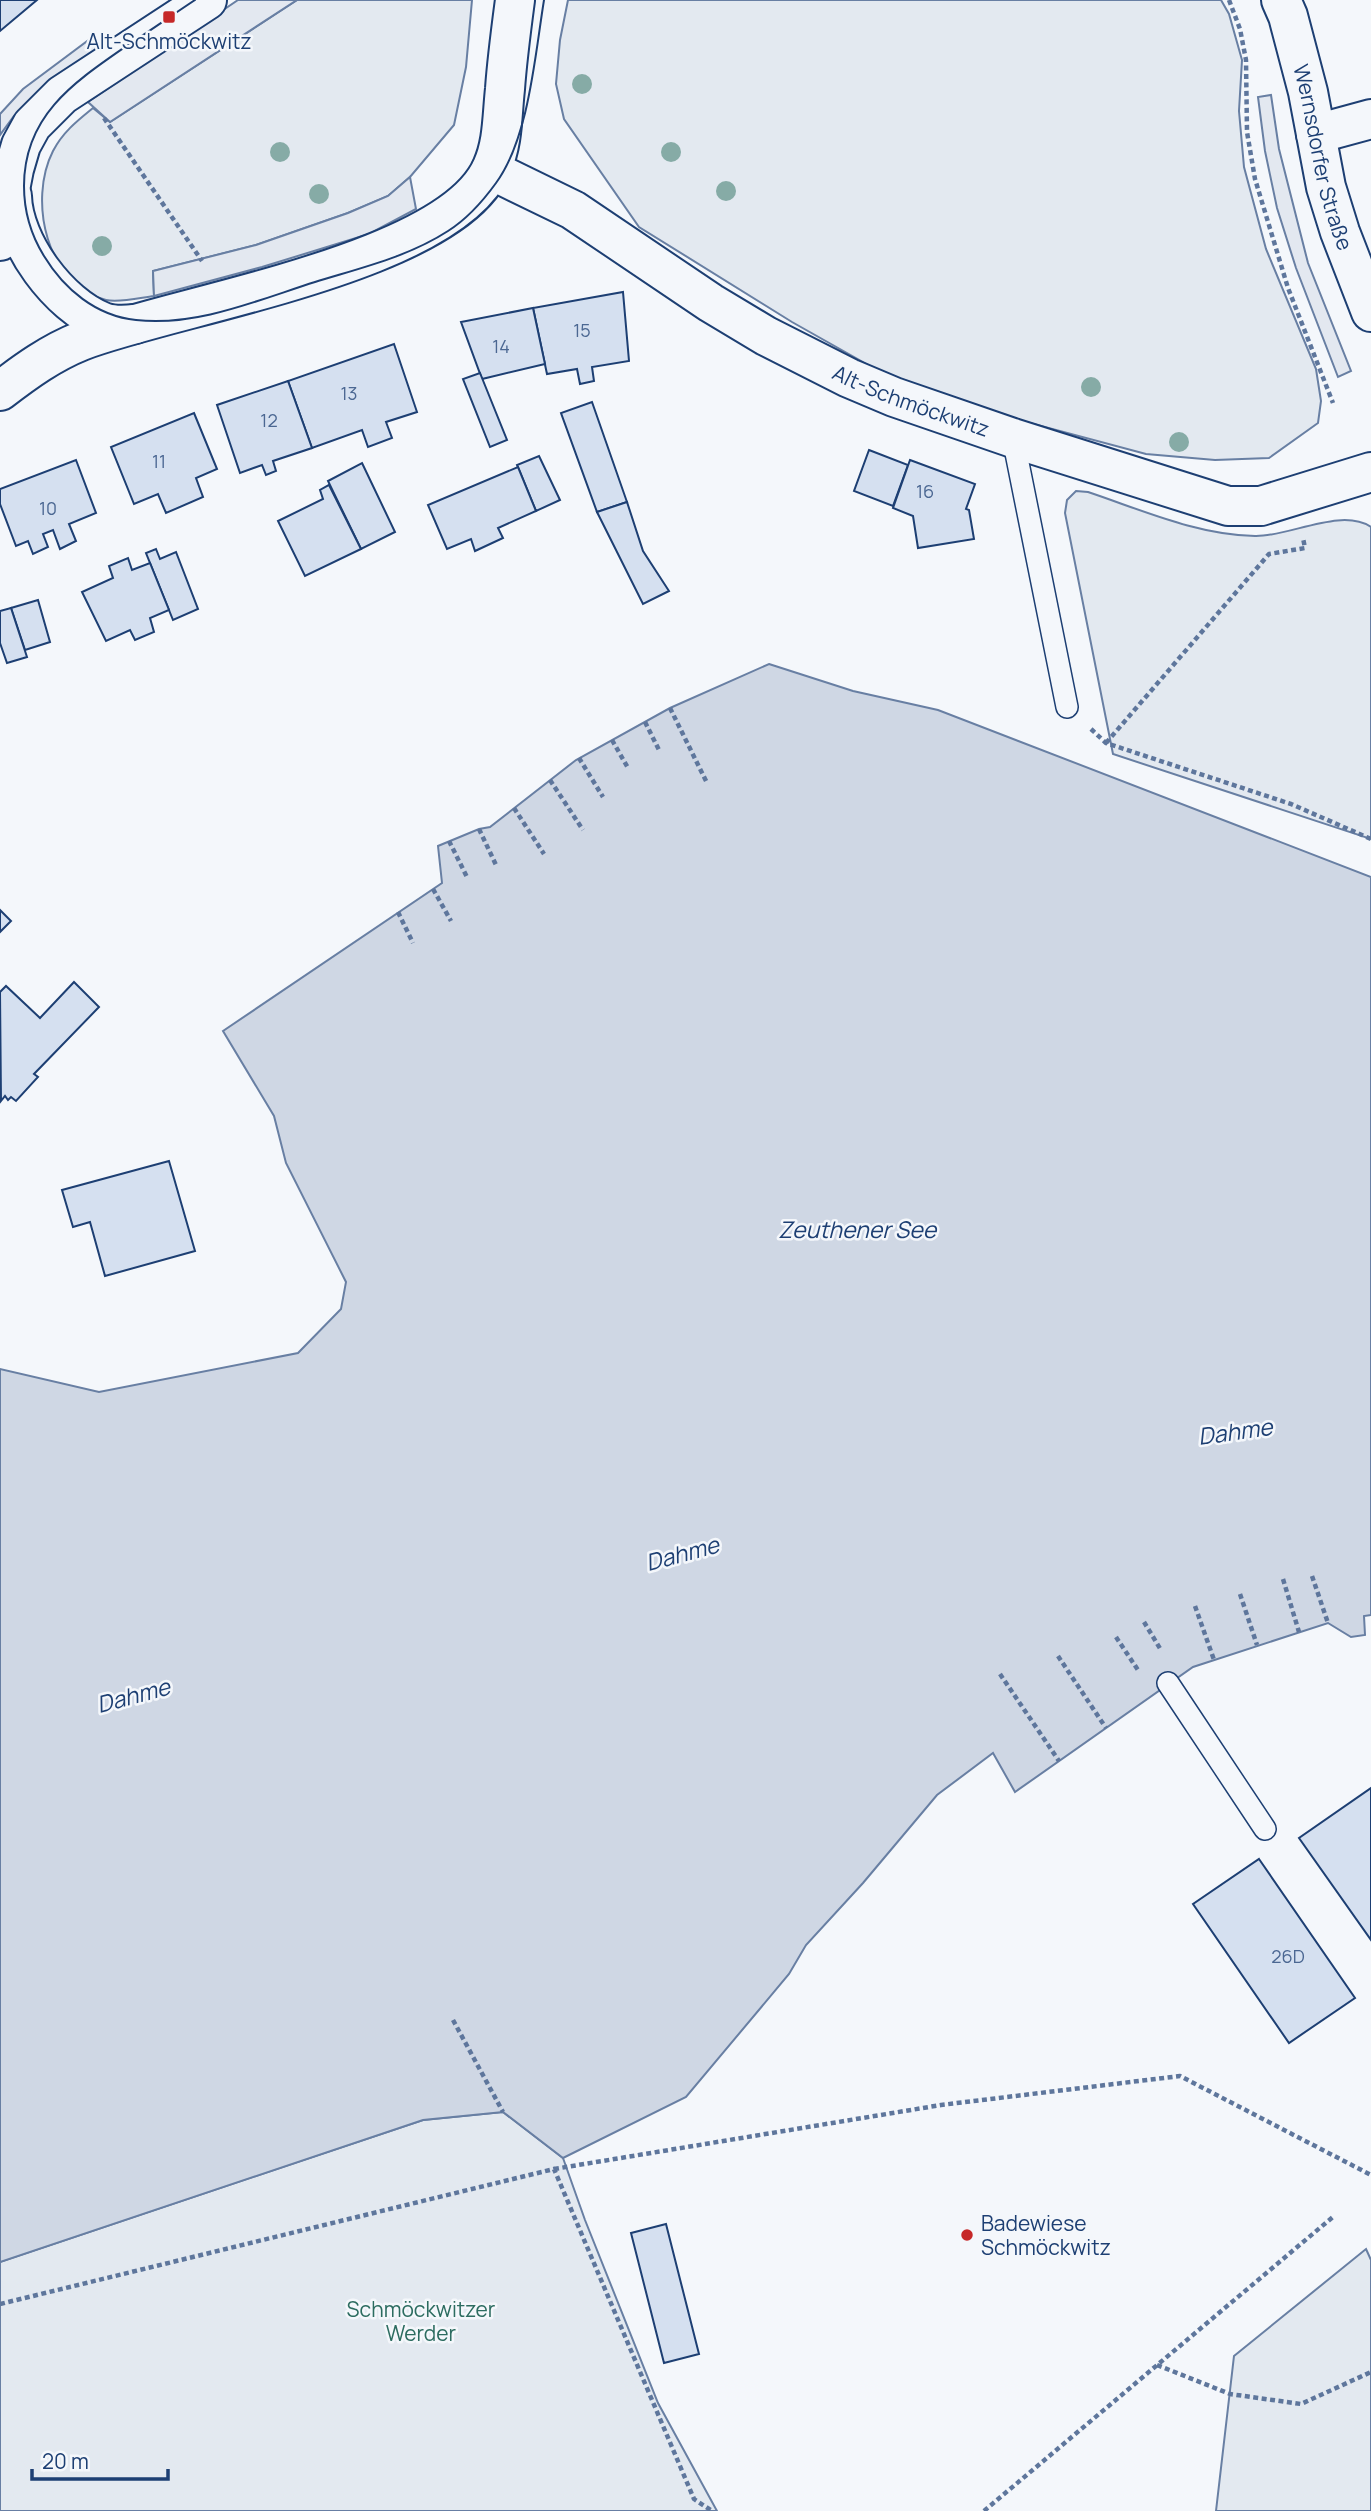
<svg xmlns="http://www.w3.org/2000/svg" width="1371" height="2511" font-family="Manrope,sans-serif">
<rect width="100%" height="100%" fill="#f4f7fb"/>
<!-- green -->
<g fill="#e3e9f0" stroke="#687fa3" stroke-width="2">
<path d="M297,0H472L466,67L454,125L410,177L388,196L348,213L256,245L153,271L154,296C139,298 119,303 106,300C46,285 28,200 53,151C63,132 77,121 93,108L110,122Z"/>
<path d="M568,0H1221L1229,14L1242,60L1239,111L1244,167L1266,249L1316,369L1321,401L1318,423L1269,458L1215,460L1146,454L918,393L792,322L639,227L564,119L556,84L560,40Z"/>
<path d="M1076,491L1088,492C1142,510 1197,535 1255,536C1289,537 1341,507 1371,527V839L1113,754L1065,513L1067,500Z"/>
<path d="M503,2112L563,2158L585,2220L658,2403L717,2511H0V2262L423,2120Z"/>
<path d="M1366,2249L1371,2260V2511H1216L1234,2356Z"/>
</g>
<!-- parking -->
<g fill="#e3e8f0" stroke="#687fa3" stroke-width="2">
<path d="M238,0H297L110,122L88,102Z"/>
<path d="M90,39L97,49L43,88L14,116L0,135V114L23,89Z"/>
<path d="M1271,95L1279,149L1308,263L1351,371L1338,377L1296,268L1277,208L1265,151L1258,97Z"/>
<path d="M410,177L416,209L369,234L262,267L154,296L153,271L256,245L348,213L388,196Z"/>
</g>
<!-- water -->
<path fill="#cfd7e4" stroke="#687fa3" stroke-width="2" d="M769,664L853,691L938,710L1371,877V1615L1364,1616L1365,1635L1351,1637L1328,1623L1193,1667L1015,1792L993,1753L937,1795L863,1883L806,1945L789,1974L686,2097L563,2158L503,2112L423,2120L0,2262V1369L99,1392L298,1353L341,1309L346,1282L286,1163L274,1116L223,1031L442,883L438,846L479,829L490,827L576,760L670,708Z"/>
<!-- building -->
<g fill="#d5e0f0" stroke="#1d3f73" stroke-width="2">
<path d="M0,0H37L0,31Z"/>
<path d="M623,292L629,361L592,367L594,381L580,384L577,369L547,374L533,308Z"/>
<path d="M533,308L545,364L482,379L461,322Z"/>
<path d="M394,344L417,412L386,422L392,438L368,447L362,430L312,448L288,381Z"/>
<path d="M480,373L507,440L490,447L463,379Z"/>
<path d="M288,381L312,448L273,461L276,471L266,475L262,465L240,473L217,405Z"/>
<path d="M592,402L627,502L597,512L561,413Z"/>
<path d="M194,413L217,469L196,478L203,497L166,513L158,494L134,504L111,447Z"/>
<path d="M869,450L908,465L893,506L854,491Z"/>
<path d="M539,456L560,500L536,511L517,465Z"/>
<path d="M76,460L96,513L69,524L76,541L60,549L53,530L43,534L48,547L33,554L28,541L16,546L0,504V489Z"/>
<path d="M910,460L975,484L966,509L969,510L974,539L918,548L913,516L893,508Z"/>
<path d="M362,463L395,532L361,549L328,481Z"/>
<path d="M518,467L536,511L498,528L503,538L475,551L471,539L447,549L428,505Z"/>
<path d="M329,485L361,549L305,576L278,521L323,499L320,490Z"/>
<path d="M627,502L643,551L669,591L643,604L597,512Z"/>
<path d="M156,549L160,559L176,552L198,609L173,620L146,553Z"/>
<path d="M128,558L132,570L150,563L169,610L150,618L154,632L135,640L130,630L106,641L82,592L113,578L109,566Z"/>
<path d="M38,600L50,642L25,650L11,608Z"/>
<path d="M11,608L27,657L7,663L0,643V611Z"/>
<path d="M0,910L11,921L0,932Z"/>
<path d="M74,982L99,1007L34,1074L38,1077L16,1101L11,1097L8,1100L5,1096L1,1101L0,992L6,986L40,1018Z"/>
<path d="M169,1161L195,1251L105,1276L90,1222L73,1227L62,1190Z"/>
<path d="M1371,1788V1940L1299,1838Z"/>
<path d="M1259,1859L1355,1998L1289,2043L1193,1904Z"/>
<path d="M666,2224L699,2354L664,2363L631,2233Z"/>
</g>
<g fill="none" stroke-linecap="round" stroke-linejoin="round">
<defs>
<g id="lane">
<path d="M1013,438L1067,707"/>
<path d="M1168,1683L1265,1829"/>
</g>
<g id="street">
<path d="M1316,134L1371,119"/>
<path id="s1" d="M491,170L573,210L711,303L766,336L849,378L894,397L1013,438L1228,506H1261L1371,472"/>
<path d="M12,196C13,243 59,305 103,322C114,326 125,325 135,324"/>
<path d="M0,241L14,169L21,145L32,125L62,95L207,0"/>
<path d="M0,391C26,371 51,353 81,341C177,304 450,264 492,167C503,143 502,116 505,89C507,60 511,30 515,0"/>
</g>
<g id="secondary">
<path id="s2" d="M1281,0L1288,16L1308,92L1326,187L1340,232L1371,312"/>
</g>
</defs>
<!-- lane casing -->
<use href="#lane" stroke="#1d3f73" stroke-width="24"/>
<!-- street casing -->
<use href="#street" stroke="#1d3f73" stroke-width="42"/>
<!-- secondary casing -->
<use href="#secondary" stroke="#1d3f73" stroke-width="42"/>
<!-- path -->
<g stroke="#5e769c" stroke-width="4.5" stroke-dasharray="5 3.5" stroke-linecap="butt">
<path d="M1229,0L1240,29L1246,60L1247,132L1255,179L1288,288L1333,403"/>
<path d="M104,118L202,261"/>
<path d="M670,708L707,783"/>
<path d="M645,722L659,750"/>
<path d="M1091,729L1106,743L1291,804L1371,839"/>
<path d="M612,740L628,768"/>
<path d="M1106,743L1269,554L1305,548L1303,538"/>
<path d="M579,758L603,797"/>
<path d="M550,780L583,830"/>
<path d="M514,808L544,854"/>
<path d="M479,829L496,865"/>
<path d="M449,841L467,877"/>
<path d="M433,889L451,921"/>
<path d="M398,912L413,943"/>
<path d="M1312,1576L1328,1623"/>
<path d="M1283,1579L1299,1632"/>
<path d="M1240,1594L1257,1645"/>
<path d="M1195,1606L1214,1660"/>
<path d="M1144,1622L1161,1650"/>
<path d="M1116,1637L1138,1670"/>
<path d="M1058,1656L1106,1728"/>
<path d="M1000,1674L1059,1761"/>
<path d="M453,2020L503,2112"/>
<path d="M554,2169L941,2105L1180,2076L1371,2175"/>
<path d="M0,2304L554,2169L694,2499L712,2511"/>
<path d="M1157,2365L1230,2394L1301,2404L1371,2372"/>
<path d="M984,2511L1334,2216"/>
</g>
<!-- lane -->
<use href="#lane" stroke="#f4f7fb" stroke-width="21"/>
<!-- street -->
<use href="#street" stroke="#f4f7fb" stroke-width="38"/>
<!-- secondary -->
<use href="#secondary" stroke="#f4f7fb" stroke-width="38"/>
<!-- tram -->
<path stroke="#1d3f73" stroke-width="2" d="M195,0C171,16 148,32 125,47C73,83 24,116 24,186C24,211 31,235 44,256C64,289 96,316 136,320C196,327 258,300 315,282C360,268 408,257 448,231C467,219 483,201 496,183C529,138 535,55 544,0"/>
</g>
<!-- trees -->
<g fill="#86aba6">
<circle cx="582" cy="84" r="10"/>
<circle cx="280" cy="152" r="10"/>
<circle cx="671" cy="152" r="10"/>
<circle cx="726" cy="191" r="10"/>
<circle cx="319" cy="194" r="10"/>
<circle cx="102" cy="246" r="10"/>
<circle cx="1091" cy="387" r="10"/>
<circle cx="1179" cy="442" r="10"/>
</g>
<!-- markers -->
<g fill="#c62828" stroke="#f4f7fb" stroke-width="2.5">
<rect x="162" y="10" width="14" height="14" rx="3.5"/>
<circle cx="967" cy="2235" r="7"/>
</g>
<g text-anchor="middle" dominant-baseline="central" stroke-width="5" stroke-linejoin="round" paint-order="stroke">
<!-- number labels -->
<g font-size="18" fill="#4b6792">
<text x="582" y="330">15</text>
<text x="501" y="346">14</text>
<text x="349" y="393">13</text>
<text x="269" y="420">12</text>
<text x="159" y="461">11</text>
<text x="925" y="491">16</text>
<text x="48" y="508">10</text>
<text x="1288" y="1956">26D</text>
</g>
<!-- poi labels -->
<g font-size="21" fill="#1d3f73" stroke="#f4f7fb">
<text x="169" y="41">Alt-Schmöckwitz</text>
<text x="981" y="2223" text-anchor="start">Badewiese<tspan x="981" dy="24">Schmöckwitz</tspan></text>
</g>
<!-- street labels -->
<g font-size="21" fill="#1d3f73" stroke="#f4f7fb">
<text stroke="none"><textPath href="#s2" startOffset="163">Wernsdorfer Straße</textPath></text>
<text stroke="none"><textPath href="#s1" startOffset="481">Alt-Schmöckwitz</textPath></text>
</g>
<!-- park labels -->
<g font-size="21" fill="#2c6c60" stroke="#f4f7fb">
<text x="421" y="2309">Schmöckwitzer<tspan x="421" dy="24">Werder</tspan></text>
</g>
<!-- water labels -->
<g font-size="23" font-style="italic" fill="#1d3f73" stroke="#f4f7fb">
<text x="857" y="1229">Zeuthener See</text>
<text transform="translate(1235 1431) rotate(-8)">Dahme</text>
<text transform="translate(682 1553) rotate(-15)">Dahme</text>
<text transform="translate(133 1695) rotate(-15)">Dahme</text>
</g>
</g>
<!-- scale -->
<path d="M32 2469v10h136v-10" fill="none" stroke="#1d3f73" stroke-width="3.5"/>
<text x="42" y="2469" font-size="21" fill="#1d3f73" stroke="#f4f7fb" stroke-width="5" paint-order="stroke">20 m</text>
</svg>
